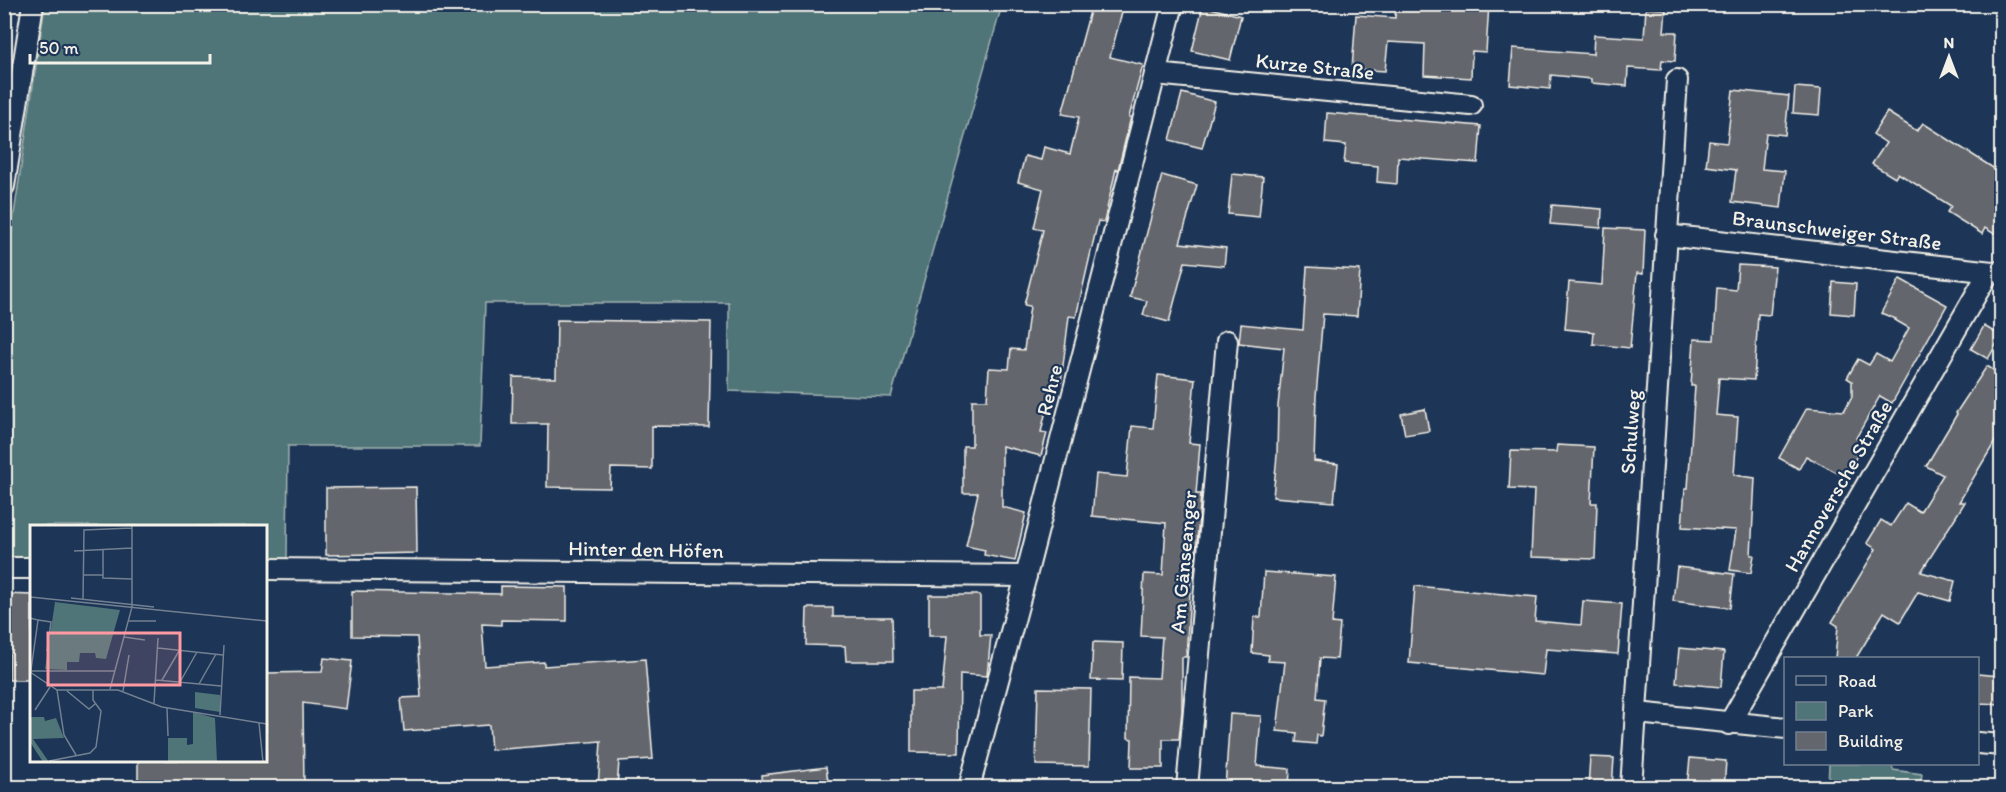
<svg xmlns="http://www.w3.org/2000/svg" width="2006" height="792" font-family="Itim,sans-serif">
<rect width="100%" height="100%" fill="#1d3557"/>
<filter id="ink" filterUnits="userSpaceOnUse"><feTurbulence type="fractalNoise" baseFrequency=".0167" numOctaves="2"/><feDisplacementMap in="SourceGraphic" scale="12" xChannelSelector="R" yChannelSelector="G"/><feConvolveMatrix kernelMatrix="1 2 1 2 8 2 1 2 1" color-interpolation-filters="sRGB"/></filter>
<g filter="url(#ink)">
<!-- green -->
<g fill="#507578" stroke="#a2b3b0" stroke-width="1.5">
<path d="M45,5H1002L891,397L729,391V303H485L480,446H288L287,562L266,561V526H32L31,557H5V275Z"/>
<path d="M1829,764H1892L1893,770L1922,774L1920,787H1828Z"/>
</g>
<!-- building -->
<g fill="#63666d" stroke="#f4f1e8" stroke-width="1.5">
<path d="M1092,4H1107L1123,9L1110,57L1143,65L1129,117H1131L1118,170L1116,169L1104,222L1098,221L1076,317L1069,316L1061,382L1053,381L1041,432L1047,433L1041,456L1002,446V507L1026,513L1015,561L984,555L985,550L966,546L978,493H963V446H972V400H987L989,368L1009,369L1011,349L1024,350L1030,306L1024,305L1043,230L1034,228L1043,189L1018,182L1025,156L1041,160L1044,147L1070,154L1079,117L1062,114Z"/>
<path d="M1396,4H1418L1417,9L1456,11L1457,4H1489L1486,52L1472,51L1471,78L1424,75L1425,44L1388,42L1385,71L1352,69L1356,15L1395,18Z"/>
<path d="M1203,6L1241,16L1230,60L1192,51Z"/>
<path d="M1646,8L1666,9L1664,32H1677L1675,61L1662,60L1661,70L1628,68L1627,86L1591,83V79L1551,75L1550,89L1510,85L1513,48L1593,54L1594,35L1644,38Z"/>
<path d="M1795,87L1821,89L1819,115L1793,113Z"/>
<path d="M1733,90L1789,96L1785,135L1766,133L1762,169L1785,171L1781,208L1732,202L1736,170L1706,166L1709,141L1727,143Z"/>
<path d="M1182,93L1215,102L1202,148L1170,140Z"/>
<path d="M1887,112L1917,131L1923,123L2001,173V238L1985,228L1982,234L1947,212L1951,206L1898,173L1895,178L1872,164L1886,143L1873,134Z"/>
<path d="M1327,113L1481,126L1478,163L1398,157L1397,184L1377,182L1378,166L1344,163L1346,145L1325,143Z"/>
<path d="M1232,174L1263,177L1259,217L1228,214Z"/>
<path d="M1162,175L1197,185L1180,243L1226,248L1224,266L1185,262L1169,322L1143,315L1147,301L1130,297Z"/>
<path d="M1552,205L1602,209L1601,228L1550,224Z"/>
<path d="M1605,228L1645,230L1643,274L1637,273L1630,348L1593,344L1594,332L1565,329L1569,282L1602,285Z"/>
<path d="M1738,265L1775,267L1770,315L1758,314L1754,380L1719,378L1716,415L1738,417L1734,475L1755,478L1751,555H1754L1751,573L1730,570L1736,530L1682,527L1685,488H1688L1695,386H1691L1694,339L1714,340L1717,288L1736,290Z"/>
<path d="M1307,267L1360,270L1357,316L1323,314L1316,396L1314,461L1338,464L1334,502L1273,497L1277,455L1278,406L1284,348L1239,343L1241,324L1303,330Z"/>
<path d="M1900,279L1947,305L1892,403L1880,396L1856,438L1864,443L1850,468H1848L1843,476L1806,456L1799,469L1779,458L1807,408L1844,411L1852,396V381L1847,378L1858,359L1869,365L1876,354L1890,362L1909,328L1895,320L1896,319L1881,313Z"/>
<path d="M1833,282L1856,284L1854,315L1831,313Z"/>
<path d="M557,320L711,322L709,427L652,426V469L611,468L610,488L547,487L548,424H512L513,377L556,378Z"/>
<path d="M1984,326L2001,336L1988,359L1971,349Z"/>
<path d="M1987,366L2001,375V440H1996L1959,502H1965L1921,572L1955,581L1950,601L1918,592L1900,622L1884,612L1856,658H1835L1838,626L1832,622L1876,549L1867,543L1881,520L1891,526L1906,503L1920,512L1943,475L1926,466L1957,414L1956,413Z"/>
<path d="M1158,375L1195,379L1189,443L1200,444L1196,494H1201L1194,577H1191L1186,657H1182V711L1179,739H1163V768H1131L1132,739L1128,738L1129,677L1159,678L1162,637L1141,636L1144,574L1163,575L1166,523L1092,516L1096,474L1127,477L1132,426L1153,428Z"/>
<path d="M1425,409L1429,431L1405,435L1401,414Z"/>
<path d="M1557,445L1594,447L1591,503H1597L1595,559L1531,557L1534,490L1509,489L1511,451L1556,452Z"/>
<path d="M416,487L417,553L326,555V488Z"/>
<path d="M1677,567L1734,574L1730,608L1673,601Z"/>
<path d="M1264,572L1336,577L1332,623L1340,624L1337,659L1320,658L1317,698L1325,699L1321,736L1317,735L1316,744L1296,742L1297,733L1277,731L1285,662L1268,661L1269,655L1252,653L1254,617H1261Z"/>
<path d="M501,586L567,587V621L501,620V625L482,624L485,666L544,662V666L645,659L653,759L619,761L617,788H598L601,741L491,750L489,725L404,731L401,698L421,697L417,637L352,636V591L501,594Z"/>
<path d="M1415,586L1537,597L1535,621L1581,625L1583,601L1622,604L1618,654L1546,649L1543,675L1409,663Z"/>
<path d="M4,594L32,595V680H9L10,626H4Z"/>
<path d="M929,595H980V635H991L987,676L960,674L959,753L911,752V691H942L947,636H929Z"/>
<path d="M807,608H833V617H892L893,661H846L845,646L806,645Z"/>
<path d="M1093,642L1123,643L1122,681L1091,680Z"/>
<path d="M1679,648L1724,652L1721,687L1676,683Z"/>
<path d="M324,658L352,661L346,709L303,703L304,788H138V760H266V673L322,672Z"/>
<path d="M1977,674L2001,676V704L1977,703Z"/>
<path d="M1038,688L1091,689L1089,766L1036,765Z"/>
<path d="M1230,714L1261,716L1257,766L1290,769L1289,788H1225Z"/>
<path d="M1590,757L1614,758L1612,788H1588Z"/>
<path d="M1690,758L1726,761L1724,788H1687Z"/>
<path d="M826,767L829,788H763L762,775Z"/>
</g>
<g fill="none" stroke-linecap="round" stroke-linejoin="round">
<defs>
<g id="minor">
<path d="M1155,74L1471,105"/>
<path d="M4,186L33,4"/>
<path d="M1666,235L2001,273"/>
<path d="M4,568H32"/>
<path d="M266,569L1026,576"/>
<path d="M1637,713L1786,728"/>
<path d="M1729,724L1989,272"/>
<path d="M1978,743L2002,745"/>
<path d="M969,788L1026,576L1173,4"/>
<path d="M1187,788L1227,341"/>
<path d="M1631,788L1677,80"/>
</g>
</defs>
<!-- minor casing -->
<use href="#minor" stroke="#f4f1e8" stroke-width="24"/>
<!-- minor -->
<use href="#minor" stroke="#1d3557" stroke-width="20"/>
</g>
</g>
<g text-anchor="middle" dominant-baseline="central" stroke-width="4.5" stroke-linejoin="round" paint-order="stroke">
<!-- street labels -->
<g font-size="21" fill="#f4f1e8" stroke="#1d3557">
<text transform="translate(1315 66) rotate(6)">Kurze Straße</text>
<text transform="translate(1837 230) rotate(7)">Braunschweiger Straße</text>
<text transform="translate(1049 390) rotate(-76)">Rehre</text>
<text transform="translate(1630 432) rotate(-86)">Schulweg</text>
<text transform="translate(1838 486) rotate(-60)">Hannoversche Straße</text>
<text transform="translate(646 549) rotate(1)">Hinter den Höfen</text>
<text transform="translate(1183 562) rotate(-85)">Am Gänseanger</text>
</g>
</g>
<!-- overview -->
<g transform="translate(30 525)">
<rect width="237" height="237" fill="#1d3557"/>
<path d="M25,77L90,85L76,134L66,133L65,128H50L49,137H37V145L15,144ZM165,167L190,170V187L165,183ZM163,187L185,193L187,237H138V213H157V220L163,219ZM0,192H14L15,196L26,193L34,213L3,214L19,237H13L0,217Z" fill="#507578"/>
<path fill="none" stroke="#738091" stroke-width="1.5" d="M73,25V53L102,54M44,26L102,23M54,50H73M0,72L237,96M41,73L124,82M53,74L54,5L102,3M0,93L8,95L1,145M8,95L21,97L17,126M98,96H126M94,112L115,115M128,123L193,130M0,146H85M0,147L27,165H88L132,182L237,199M126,155L191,161M132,155L149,126M150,157L167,127M169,159L186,129M80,164L102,82V0M27,165L34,210L46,230M37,166L59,184L65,179M93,166L99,130M124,178L128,113M137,183L138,211M5,185L20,162M190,190L194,120M229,198L233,237M19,236L60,228L66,222L71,186L63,175V165"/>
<path fill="#ff9aa2" fill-opacity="0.15" stroke="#ff9aa2" stroke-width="3" d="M18,108H150V160H18Z"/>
<rect width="237" height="237" fill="none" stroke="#f4f1e8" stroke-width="3"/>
</g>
<!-- margin -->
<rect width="2006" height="792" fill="none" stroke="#1d3557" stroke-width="24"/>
<rect x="12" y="12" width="1982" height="768" fill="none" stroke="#f4f1e8" stroke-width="2" filter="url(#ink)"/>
<!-- legend -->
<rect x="1784" y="657" width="195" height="108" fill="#1d3557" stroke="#738091" stroke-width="1.5"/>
<rect x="1796" y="676" width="30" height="9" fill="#1d3557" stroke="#738091" stroke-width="1.5"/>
<text x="1838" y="687" font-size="18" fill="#f4f1e8">Road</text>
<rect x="1796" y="702" width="30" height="18" fill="#507578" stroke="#738091" stroke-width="1.5"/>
<text x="1838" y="717" font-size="18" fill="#f4f1e8">Park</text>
<rect x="1796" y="732" width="30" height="18" fill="#63666d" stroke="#738091" stroke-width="1.5"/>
<text x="1838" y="747" font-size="18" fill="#f4f1e8">Building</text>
<!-- north arrow -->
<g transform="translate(1949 57)" stroke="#1d3557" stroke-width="4.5" paint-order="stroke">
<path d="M0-4.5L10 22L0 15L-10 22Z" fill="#f4f1e8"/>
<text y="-9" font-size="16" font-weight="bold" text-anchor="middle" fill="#f4f1e8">N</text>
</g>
<!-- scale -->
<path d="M30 54v9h180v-9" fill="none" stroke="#f4f1e8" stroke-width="3"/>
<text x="39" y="54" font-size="18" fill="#f4f1e8" stroke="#1d3557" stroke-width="4.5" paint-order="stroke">50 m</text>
</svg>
